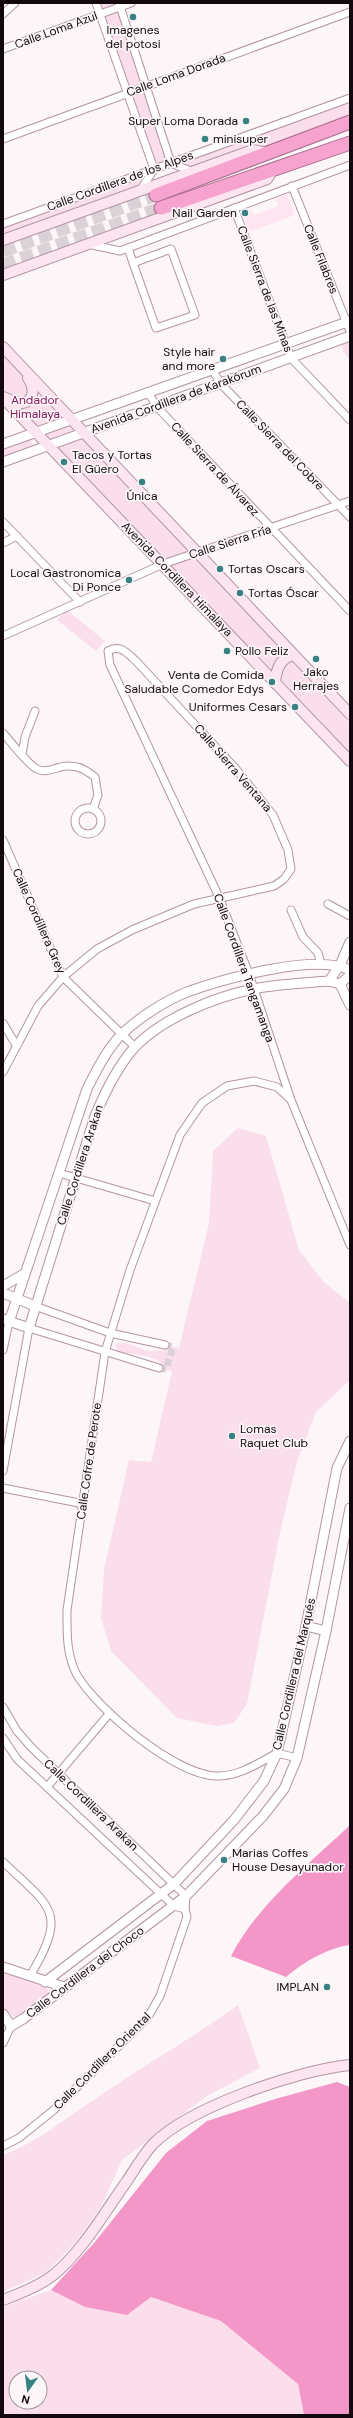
<svg xmlns="http://www.w3.org/2000/svg" width="353" height="2418" font-family="'DM Sans',sans-serif">
<rect width="100%" height="100%" fill="#fdf6f9"/>
<!-- built -->
<path fill="#ffe5f1" d="M287,194L295,215L249,232L242,213L251,210L254,215L278,206L276,199Z"/>
<!-- green -->
<g fill="#fadeeb" fill-rule="evenodd">
<path d="M96,3H119L171,163L154,171Z"/>
<path d="M350,101V115L266,146L253,143L191,167L181,163Z"/>
<path d="M143,178L138,185L3,234V228Z"/>
<path d="M350,339V361L343,351L342,342Z"/>
<path d="M3,355L350,722V754L3,391Z"/>
<path d="M30,439L35,449L3,460V448Z"/>
<path d="M67,610L105,641L96,651L57,620Z"/>
<path d="M238,1128L266,1136L299,1250L324,1282L350,1303V1380L316,1412L297,1462L280,1533L247,1704L234,1723L217,1726L177,1718L111,1651L101,1618L104,1569L129,1460L151,1462L172,1371L159,1368L160,1362L148,1356L118,1352L115,1345C122,1338 139,1349 148,1351C155,1352 158,1348 163,1352L165,1345L179,1348L209,1223L213,1151Z"/>
<path d="M3,1973L19,1975L44,1984L52,1996L19,2019L3,2010Z"/>
<path d="M238,2005L260,2068L207,2096L122,2160L102,2205L76,2242L45,2273L3,2292V2155C40,2141 68,2116 101,2095C146,2064 194,2037 238,2005Z"/>
<path d="M51,2290L85,2307L127,2315L151,2297L221,2321L298,2384L304,2415H3V2307ZM16,2378H40V2402H16Z"/>
</g>
<!-- forest -->
<g fill="#f396c8">
<path d="M350,1825V1945C327,1948 304,1962 286,1977L231,1956C258,1904 308,1865 350,1825Z"/>
<path d="M337,2082L350,2087V2415H304L298,2384L221,2321L151,2297L127,2315L85,2307L51,2290L94,2243L166,2153L207,2121L275,2099Z"/>
</g>
<g fill="none" stroke-linecap="round" stroke-linejoin="round">
<!-- minor-tunnel -->
<path stroke="#dad2d6" stroke-width="7" stroke-dasharray="7 3.5" stroke-linecap="butt" d="M159,1368L166,1369L173,1347L165,1345"/>
<!-- motorway-tunnel -->
<g stroke="#dad2d6" stroke-width="13" stroke-dasharray="13 6" stroke-linecap="butt">
<path d="M3,251L156,195"/>
<path d="M3,265L161,208"/>
</g>
<defs>
<g id="minor">
<path d="M96,3L154,169L140,191"/>
<path d="M119,3L171,163L193,172"/>
<path d="M3,14L15,3"/>
<path d="M3,49L131,3"/>
<path d="M3,139L350,12"/>
<path d="M292,186L350,331"/>
<path d="M234,208L291,358L350,420"/>
<path d="M3,224L350,98"/>
<path d="M88,244L120,251L350,165"/>
<path d="M128,248L133,263L156,328L195,315L171,249L133,263"/>
<path d="M213,371L221,384L350,517"/>
<path d="M149,394L157,407L350,611"/>
<path d="M3,522L80,602"/>
<path d="M3,543L17,536"/>
<path d="M3,636L163,564L350,501"/>
<path d="M3,733C11,742 28,765 37,769C48,774 57,766 67,766C79,765 87,771 95,777L98,795L93,809"/>
<path d="M22,754L25,737L35,711"/>
<circle cx="88" cy="821" r="13"/>
<path d="M3,840L63,977L135,1047"/>
<path d="M328,904L350,916"/>
<path d="M291,910L303,937L318,953L321,964"/>
<path d="M3,1023L16,1045"/>
<path d="M3,1072L38,1006L63,977L97,949L132,930L194,904L274,886L284,879L291,869L288,850L273,815L236,769L136,661C127,653 120,644 108,651L110,665L219,897L249,974L291,1100L350,1245"/>
<path d="M290,1099L277,1087L254,1081L227,1086L202,1103L180,1135L130,1270L105,1352L67,1610C67,1631 66,1655 77,1675C98,1710 174,1774 216,1776C238,1777 259,1763 277,1753L297,1758"/>
<path d="M59,1173L155,1201"/>
<path d="M35,1306L110,1333L165,1345"/>
<path d="M3,1350L9,1322"/>
<path d="M3,1471L29,1328L159,1368"/>
<path d="M3,1488L84,1504"/>
<path d="M3,1707L17,1731L31,1747L186,1896L185,1909L187,1917L160,1996L148,2017L55,2109L19,2138L3,2146"/>
<path d="M3,1738L17,1759L174,1906L185,1909"/>
<path d="M47,1787L109,1714"/>
<path d="M3,1862C52,1908 68,1912 30,1976"/>
<path d="M3,2043L11,2026"/>
</g>
<g id="tertiary">
<path d="M3,444L350,321"/>
<path d="M3,462L350,336"/>
<path d="M329,981L340,965L350,942"/>
<path d="M340,984L350,1005"/>
<path d="M340,984L350,975"/>
<path d="M3,1286L24,1274"/>
<path d="M3,1293L35,1306"/>
<path d="M3,1319L29,1328L95,1116C105,1092 117,1067 134,1048C162,1018 215,997 253,989C277,984 304,983 329,981L340,984"/>
<path d="M9,1322L87,1089C96,1071 108,1047 123,1033C140,1017 165,1001 187,992C223,979 315,953 350,970"/>
<path d="M306,1626L326,1631"/>
<path d="M3,1967L64,1987"/>
<path d="M45,1982L174,1884L234,1820L264,1781L277,1753L306,1626L337,1468L350,1441"/>
<path d="M3,2014L11,2026L23,2019L186,1896L263,1816L284,1789L297,1758L326,1631L350,1508"/>
</g>
<g id="secondary">
<path d="M3,240L253,150L268,153"/>
<path d="M3,275L267,179L274,168"/>
<path d="M3,347L350,714"/>
<path d="M3,397C8,399 16,403 21,403C36,402 34,386 28,378"/>
<path d="M3,398L350,761"/>
<path d="M275,683C276,670 280,657 294,655"/>
<path d="M3,2300C19,2294 39,2286 52,2276C83,2251 104,2213 127,2181C135,2169 143,2155 153,2144C190,2107 298,2070 350,2065"/>
</g>
<g id="motorway">
<path d="M156,195L350,122"/>
<path d="M161,208L350,143"/>
</g>
</defs>
<!-- minor casing -->
<use href="#minor" stroke="#b494a4" stroke-width="9"/>
<!-- tertiary casing -->
<use href="#tertiary" stroke="#b494a4" stroke-width="11"/>
<!-- secondary casing -->
<use href="#secondary" stroke="#b494a4" stroke-width="12"/>
<!-- motorway casing -->
<use href="#motorway" stroke="#a76d8b" stroke-width="15"/>
<!-- minor -->
<use href="#minor" stroke="#fff" stroke-width="7"/>
<!-- tertiary -->
<use href="#tertiary" stroke="#fff" stroke-width="9"/>
<!-- secondary -->
<use href="#secondary" stroke="#fce4f1" stroke-width="10"/>
<!-- motorway -->
<use href="#motorway" stroke="#f6a4cf" stroke-width="13"/>
</g>
<!-- markers -->
<g fill="#388182" stroke="#fdf6f9" stroke-width="1.5">
<circle cx="133" cy="17" r="4"/>
<circle cx="246" cy="121" r="4"/>
<circle cx="205" cy="139" r="4"/>
<circle cx="245" cy="213" r="4"/>
<circle cx="223" cy="359" r="4"/>
<circle cx="64" cy="462" r="4"/>
<circle cx="142" cy="482" r="4"/>
<circle cx="220" cy="569" r="4"/>
<circle cx="129" cy="580" r="4"/>
<circle cx="240" cy="593" r="4"/>
<circle cx="227" cy="651" r="4"/>
<circle cx="316" cy="659" r="4"/>
<circle cx="272" cy="682" r="4"/>
<circle cx="295" cy="707" r="4"/>
<circle cx="232" cy="1436" r="4"/>
<circle cx="224" cy="1860" r="4"/>
<circle cx="327" cy="1987" r="4"/>
</g>
<g text-anchor="middle" dominant-baseline="central" stroke-width="3.5" stroke-linejoin="round" paint-order="stroke">
<!-- street labels -->
<g font-size="12" fill="#13080e" stroke="#fdf6f9">
<text transform="translate(56 30) rotate(-20)">Calle Loma Azul</text>
<text transform="translate(176 75) rotate(-20)">Calle Loma Dorada</text>
<text transform="translate(120 181) rotate(-20)">Calle Cordillera de los Alpes</text>
<text transform="translate(321 259) rotate(68)">Calle Filabres</text>
<text transform="translate(265 289) rotate(69)">Calle Sierra de las Minas</text>
<text transform="translate(176 399) rotate(-20)">Avenida Cordillera de Karakórum</text>
<text transform="translate(280 445) rotate(46)">Calle Sierra del Cobre</text>
<text transform="translate(215 469) rotate(47)">Calle Sierra de Álvarez</text>
<text transform="translate(230 542) rotate(-18)">Calle Sierra Fría</text>
<text transform="translate(177 579) rotate(46)">Avenida Cordillera Himalaya</text>
<text transform="translate(233 768) rotate(49)">Calle Sierra Ventana</text>
<text transform="translate(39 921) rotate(66)">Calle Cordillera Grey</text>
<text transform="translate(244 968) rotate(70)">Calle Cordillera Tangamanga</text>
<text transform="translate(80 1165) rotate(-72)">Calle Cordillera Arakan</text>
<text transform="translate(89 1461) rotate(-82)">Calle Cofre de Perote</text>
<text transform="translate(294 1674) rotate(-77)">Calle Cordillera del Marqués</text>
<text transform="translate(91 1805) rotate(44)">Calle Cordillera Arakan</text>
<text transform="translate(85 1972) rotate(-37)">Calle Cordillera del Choco</text>
<text transform="translate(102 2061) rotate(-45)">Calle Cordillera Oriental</text>
</g>
<!-- poi labels -->
<g font-size="12" fill="#13080e" stroke="#fdf6f9" text-anchor="end">
<text x="133" y="30" text-anchor="middle">Imagenes<tspan x="133" dy="14">del potosi</tspan></text>
<text x="238" y="121">Super Loma Dorada</text>
<text x="213" y="139" text-anchor="start">minisuper</text>
<text x="237" y="213">Nail Garden</text>
<text x="215" y="352">Style hair<tspan x="215" dy="14">and more</tspan></text>
<text x="72" y="455" text-anchor="start">Tacos y Tortas<tspan x="72" dy="14">El Güero</tspan></text>
<text x="142" y="496" text-anchor="middle">Única</text>
<text x="228" y="569" text-anchor="start">Tortas Oscars</text>
<text x="121" y="573">Local Gastronomica<tspan x="121" dy="14">Di Ponce</tspan></text>
<text x="248" y="593" text-anchor="start">Tortas Óscar</text>
<text x="235" y="651" text-anchor="start">Pollo Feliz</text>
<text x="316" y="672" text-anchor="middle">Jako<tspan x="316" dy="14">Herrajes</tspan></text>
<text x="264" y="675">Venta de Comida<tspan x="264" dy="14">Saludable Comedor Edys</tspan></text>
<text x="287" y="707">Uniformes Cesars</text>
<text x="240" y="1429" text-anchor="start">Lomas<tspan x="240" dy="14">Raquet Club</tspan></text>
<text x="232" y="1853" text-anchor="start">Marias Coffes<tspan x="232" dy="14">House Desayunador</tspan></text>
<text x="319" y="1987">IMPLAN</text>
</g>
<!-- park labels -->
<g font-size="12" fill="#851a5e" stroke="#fdf6f9">
<text x="35" y="400">Andador<tspan x="35" dy="14">Himalaya</tspan></text>
</g>
</g>
<!-- border -->
<rect width="353" height="2418" fill="none" stroke="#13080e" stroke-width="8"/>
<!-- north arrow -->
<g transform="translate(28 2390) rotate(194)"><circle r="19" fill="#fdf6f9" stroke="#9f979b"/>
<path d="M0-3L7 15L0 10L-7 15Z" fill="#388182"/>
<text y="-6" font-size="11" font-weight="bold" text-anchor="middle" fill="#13080e">N</text>
</g>
</svg>
